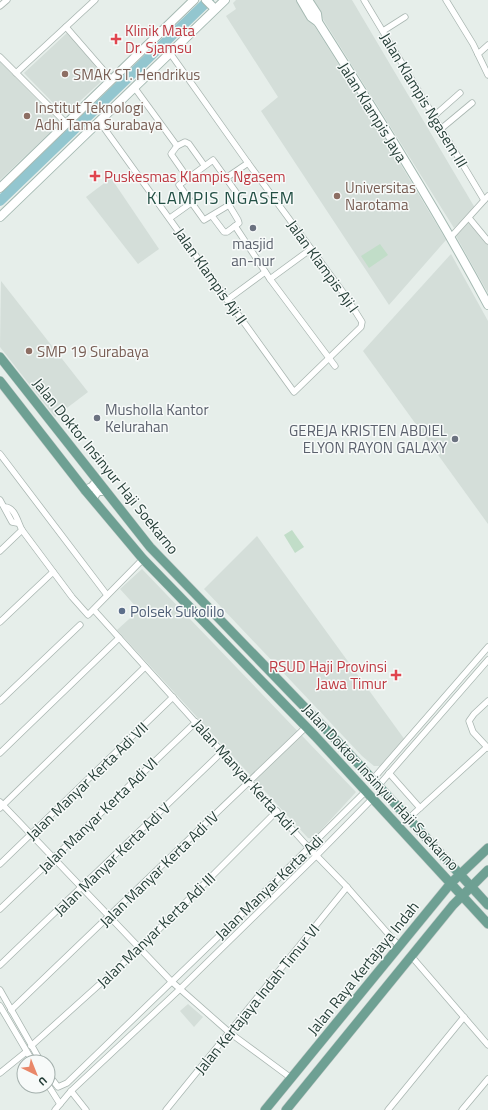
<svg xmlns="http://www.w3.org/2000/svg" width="488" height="1110" font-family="'Titillium Web',sans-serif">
<rect width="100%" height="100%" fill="#e6eeea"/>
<!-- built -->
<g fill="#d4ded9">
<path d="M236,0H298L380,130L446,240L389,305L261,111L278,97L226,16L236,9L233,3Z"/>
<path d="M311,0H352L475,208L454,228Z"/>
<path d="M68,32L107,76L65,115L24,73Z"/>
<path d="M0,62L60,123L0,180Z"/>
<path d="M111,178L159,249L138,264L86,197Z"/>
<path d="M469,222L488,243V293L456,236Z"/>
<path d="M451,254L488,321V524L363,351Z"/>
<path d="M1,281L88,392L55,417L0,347Z"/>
<path d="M257,536L405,740L380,766H374L362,756L204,589Z"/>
<path d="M142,569L356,792L313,839L308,838L117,630L139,610L120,589Z"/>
<path d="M188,1004L203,1017L194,1027L180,1011Z"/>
</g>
<!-- green -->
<g fill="#c1ddc8">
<path d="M380,244L388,255L369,268L361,256Z"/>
<path d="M292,530L304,547L295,553L284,535Z"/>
</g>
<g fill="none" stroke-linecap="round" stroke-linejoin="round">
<!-- river -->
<path stroke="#93c6cf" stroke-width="10" d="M0,201L209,0"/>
<defs>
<g id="street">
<path d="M364,0L484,200"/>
<path d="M446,0L473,44L488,75"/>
<path d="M0,6L7,0"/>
<path d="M66,27L112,80"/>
<path d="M383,31L405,17"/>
<path d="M478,54L488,45"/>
<path d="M0,57L66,123"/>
<path d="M16,73L95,0"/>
<path d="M134,87L177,146"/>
<path d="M434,116L460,93"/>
<path d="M99,121L294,392L361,327L362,322L345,295L248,163L170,53"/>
<path d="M442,128L472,103"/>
<path d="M213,160L238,195L229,205L204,220L179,185Z"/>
<path d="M187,177L171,154L177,146L185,142L189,144L204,165"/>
<path d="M226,178L248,163"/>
<path d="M212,216L224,232H227L239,223L238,220L229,205"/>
<path d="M170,218L191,203"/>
<path d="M469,218L488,241"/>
<path d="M235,226L270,279L335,366"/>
<path d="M450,238L488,196"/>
<path d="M270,279L311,249"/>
<path d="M227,300L265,272"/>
<path d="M0,454L107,595"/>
<path d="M0,500L12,522L17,523"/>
<path d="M5,507C15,507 18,523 22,530L72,597L88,615L143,559"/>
<path d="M0,551L22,530"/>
<path d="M94,610L309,848L347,887L398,945"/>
<path d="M0,622L53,572"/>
<path d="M0,701L80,625"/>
<path d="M488,701L474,714L469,721L473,732L488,748"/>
<path d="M0,753L119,638"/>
<path d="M389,773L420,808"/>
<path d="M373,779L488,647"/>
<path d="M379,785L488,660"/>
<path d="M0,802L171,981L230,1033L291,1078"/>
<path d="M0,808L145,667"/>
<path d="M409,818L487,747"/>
<path d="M0,864L173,697"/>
<path d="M0,909L196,722"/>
<path d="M412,957L488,1045"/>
<path d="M0,965L223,751"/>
<path d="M0,990L41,1062"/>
<path d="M0,1006L33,1062"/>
<path d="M11,1010L306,727"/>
<path d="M31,1046L140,948L277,811"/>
<path d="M0,1073L26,1052"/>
<path d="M48,1074L58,1087L67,1083L248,908L365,792"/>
<path d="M48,1085L60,1104"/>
<path d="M71,1091L86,1110"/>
<path d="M55,1110L71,1091L180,989L317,855L372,799"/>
<path d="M166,1110L347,887"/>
<path d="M388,1110L464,1017"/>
<path d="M462,1110L488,1079"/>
</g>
<g id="secondary">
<path d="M206,0L215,9"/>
<path d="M301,0L311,17L318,22C377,115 436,208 488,305"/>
<path d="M308,0L317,14L318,22"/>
<path d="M0,188L194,0"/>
<path d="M0,217L225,0"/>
<path d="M85,490L92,487L97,481"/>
<path d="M94,500V496L98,491H105"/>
</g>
<g id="primary">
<path d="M0,357L150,547L341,745L488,905"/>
<path d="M0,381L85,490L143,559L315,736L488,924"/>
<path d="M265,1110L451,883L488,848"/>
<path d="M286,1110L453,905L488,870"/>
</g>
</defs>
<!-- street casing -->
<use href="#street" stroke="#a9b6b1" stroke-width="7"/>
<!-- secondary casing -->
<use href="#secondary" stroke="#a5b9b2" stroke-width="10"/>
<!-- primary casing -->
<use href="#primary" stroke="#c2c9c7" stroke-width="10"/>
<!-- street -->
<use href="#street" stroke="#fff" stroke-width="5.5"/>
<!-- secondary -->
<use href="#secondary" stroke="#fff" stroke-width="8"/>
<!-- primary -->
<use href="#primary" stroke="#6ea093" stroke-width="9"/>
</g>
<!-- markers -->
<g fill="#e0444e" stroke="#f7faf9" stroke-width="1.5">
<path d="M114 33h4v4h4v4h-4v4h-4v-4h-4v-4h4z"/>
<path d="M93 170h4v4h4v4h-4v4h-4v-4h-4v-4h4z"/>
<path d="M394 669h4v4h4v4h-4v4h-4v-4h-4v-4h4z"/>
</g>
<g fill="#8d6e63" stroke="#f7faf9" stroke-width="1.5">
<circle cx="65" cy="74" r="4"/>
<circle cx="27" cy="116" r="4"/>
<circle cx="337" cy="196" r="4"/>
<circle cx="29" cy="351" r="4"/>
</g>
<g fill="#6b7280" stroke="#f7faf9" stroke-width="1.5">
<circle cx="253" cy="228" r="4"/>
<circle cx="97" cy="418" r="4"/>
<circle cx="455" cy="439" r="4"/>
</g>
<circle fill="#5c6f8a" stroke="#f7faf9" stroke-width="1.5" cx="122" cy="611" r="4"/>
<g text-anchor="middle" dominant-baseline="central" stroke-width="3" stroke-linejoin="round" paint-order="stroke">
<!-- health labels -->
<g font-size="15" fill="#be3a42" stroke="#f7faf9" text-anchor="start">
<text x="125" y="30">Klinik Mata<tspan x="125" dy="17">Dr. Sjamsu</tspan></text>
<text x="104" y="176">Puskesmas Klampis Ngasem</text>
<text x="387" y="666" text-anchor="end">RSUD Haji Provinsi<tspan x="387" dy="17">Jawa Timur</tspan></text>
</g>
<!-- education labels -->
<g font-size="15" fill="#785e54" stroke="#f7faf9" text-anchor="start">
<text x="73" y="74">SMAK ST. Hendrikus</text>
<text x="35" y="107">Institut Teknologi<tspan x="35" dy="17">Adhi Tama Surabaya</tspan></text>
<text x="345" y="187">Universitas<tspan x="345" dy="17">Narotama</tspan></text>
<text x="37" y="351">SMP 19 Surabaya</text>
</g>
<!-- street labels -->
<g font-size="15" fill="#263f38" stroke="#f7faf9">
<text transform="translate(424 100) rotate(59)">Jalan Klampis Ngasem III</text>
<text transform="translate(373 112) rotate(58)">Jalan Klampis Jaya</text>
<text transform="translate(323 266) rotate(54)">Jalan Klampis Aji I</text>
<text transform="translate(211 276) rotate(55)">Jalan Klampis Aji II</text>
<text transform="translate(106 466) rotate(51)">Jalan Doktor Insinyur Haji Soekarno</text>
<text transform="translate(246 777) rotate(48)">Jalan Manyar Kerta Adi I</text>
<text transform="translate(87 781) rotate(-44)">Jalan Manyar Kerta Adi VII</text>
<text transform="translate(381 787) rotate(47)">Jalan Doktor Insinyur Haji Soekarno</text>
<text transform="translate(98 815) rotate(-44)">Jalan Manyar Kerta Adi VI</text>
<text transform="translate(112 859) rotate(-44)">Jalan Manyar Kerta Adi V</text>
<text transform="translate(159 869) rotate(-44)">Jalan Manyar Kerta Adi IV</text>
<text transform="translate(269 887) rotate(-44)">Jalan Manyar Kerta Adi</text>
<text transform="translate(156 930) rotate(-44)">Jalan Manyar Kerta Adi III</text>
<text transform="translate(363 968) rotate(-51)">Jalan Raya Kertajaya Indah</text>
<text transform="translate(257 999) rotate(-51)">Jalan Kertajaya Indah Timur VI</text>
</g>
<!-- worship labels -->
<g font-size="15" fill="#5b616d" stroke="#f7faf9">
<text x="253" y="243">masjid<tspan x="253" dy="17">an-nur</tspan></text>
<text x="105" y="409" text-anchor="start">Musholla Kantor<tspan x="105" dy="17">Kelurahan</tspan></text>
<text x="447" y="430" text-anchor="end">GEREJA KRISTEN ABDIEL<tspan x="447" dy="17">ELYON RAYON GALAXY</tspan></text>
</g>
<!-- service labels -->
<g font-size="15" fill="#4e5e75" stroke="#f7faf9" text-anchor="start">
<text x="130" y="611">Polsek Sukolilo</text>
</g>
<!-- quarter labels -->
<g font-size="17" letter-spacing="1" fill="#235045" stroke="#f7faf9">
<text x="221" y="198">KLAMPIS NGASEM</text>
</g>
</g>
<!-- north arrow -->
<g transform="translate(36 1074) rotate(137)"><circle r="19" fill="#f7faf9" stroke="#a3afac"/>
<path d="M0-3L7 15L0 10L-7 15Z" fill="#e98769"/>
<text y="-6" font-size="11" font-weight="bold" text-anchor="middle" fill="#263f38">U</text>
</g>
</svg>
